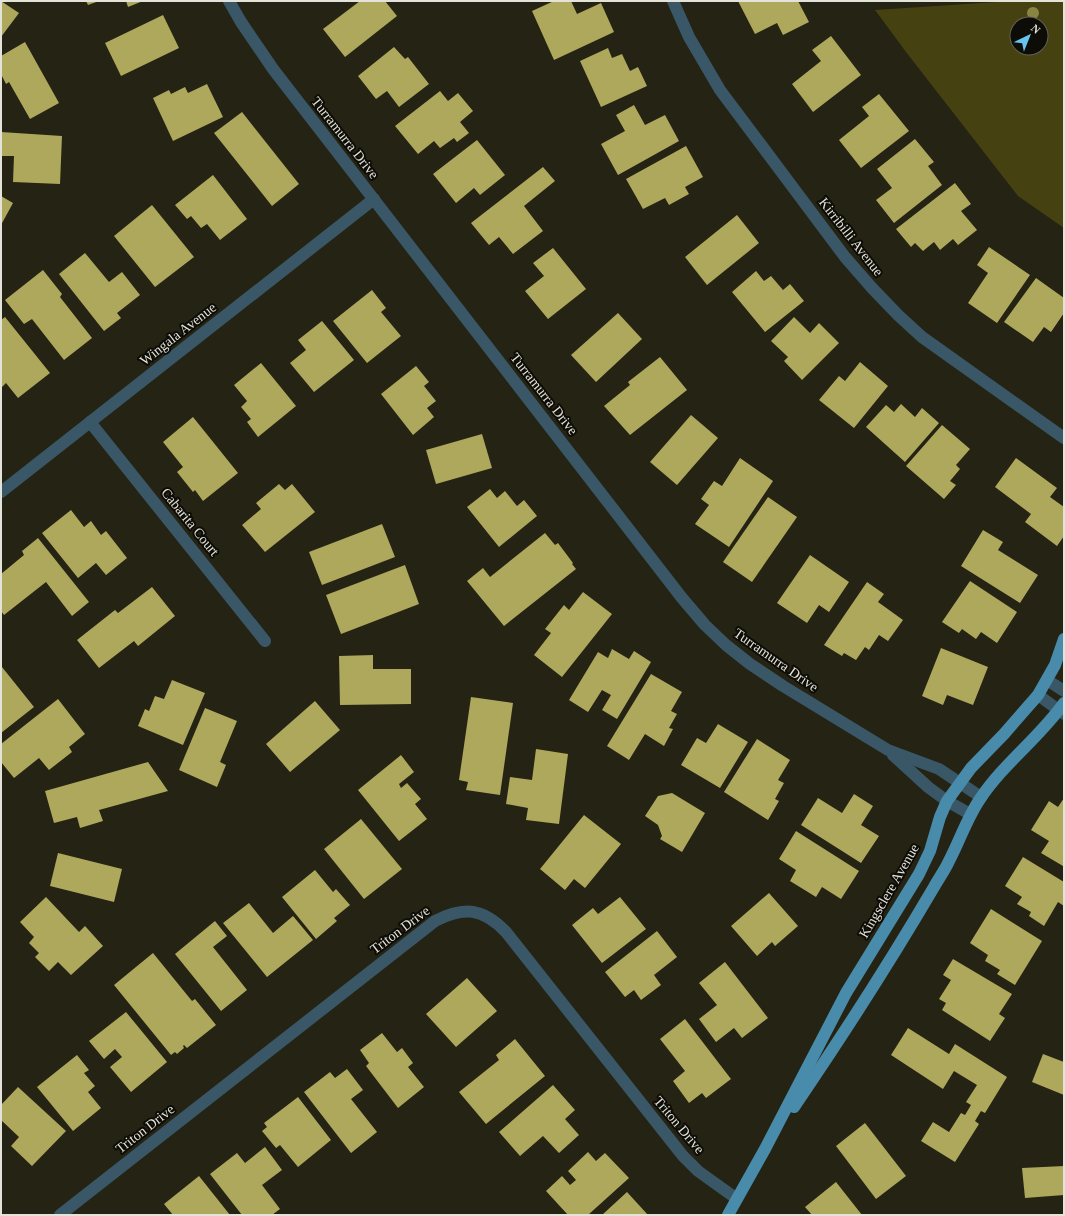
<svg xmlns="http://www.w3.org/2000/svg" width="1065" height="1216" font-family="Georgia,serif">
<rect width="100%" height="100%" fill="#252313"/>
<!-- green -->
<path fill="#464110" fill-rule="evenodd" d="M1012,1H1064V228L1018,196L906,52L875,10ZM1017,24H1041V48H1017Z"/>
<!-- building -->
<g fill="#aea85d">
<path d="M1,1L19,13L1,37Z"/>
<path d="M86,1H99L88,5Z"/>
<path d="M126,1H143L128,7Z"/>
<path d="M360,1H385L397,16L345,57L323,29Z"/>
<path d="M554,1H571L577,14L601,3L614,32L554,60L532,11Z"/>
<path d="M738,1H798L809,22L783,35L777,23L755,34Z"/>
<path d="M163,15L179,48L121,76L105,43Z"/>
<path d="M831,36L861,75L813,112L792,84L821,61L812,50Z"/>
<path d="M25,42L59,103L30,119L9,82L6,84L1,74V56Z"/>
<path d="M394,47L405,59L408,57L429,84L399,107L387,91L376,99L358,76Z"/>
<path d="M608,48L612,58L622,54L630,71L638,67L647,86L601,107L580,61Z"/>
<path d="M207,84L223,117L173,141L153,98L169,90L171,94L185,87L188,93Z"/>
<path d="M440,91L448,101L458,93L473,111L460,122L469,133L457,142L454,138L440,148L434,141L418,154L395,126Z"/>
<path d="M879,94L909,131L861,168L839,140L869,116L862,107Z"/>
<path d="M634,105L645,125L665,115L679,141L618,175L601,144L625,131L616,115Z"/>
<path d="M242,112L299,184L272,206L214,133Z"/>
<path d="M1,132L62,136L60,184L13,182L14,156H1Z"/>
<path d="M915,139L934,162L928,166L942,185L894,223L876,200L892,188L877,169Z"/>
<path d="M477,140L505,175L480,195L474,188L456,203L433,174Z"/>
<path d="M686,146L703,177L685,187L689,194L669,205L665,198L643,209L626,179Z"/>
<path d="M543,167L555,181L524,206L543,231L513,254L499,237L489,245L471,223Z"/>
<path d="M213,175L247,219L220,240L207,224L201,228L191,216L187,219L175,205Z"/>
<path d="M955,183L971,204L961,211L977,230L958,245L953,239L940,250L934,242L923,251L915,243L911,247L896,229Z"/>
<path d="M1,196L13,203L1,225Z"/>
<path d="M152,205L194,257L155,287L114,236Z"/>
<path d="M737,215L759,243L707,285L685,257Z"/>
<path d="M989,247L1030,275L997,323L968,303L988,273L977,265Z"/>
<path d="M553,248L586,289L548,319L525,291L544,276L533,263Z"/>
<path d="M85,253L109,282L122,272L140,295L117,313L121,318L104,331L59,274Z"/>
<path d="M43,270L62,294L60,297L92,338L64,360L32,319L24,324L5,300Z"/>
<path d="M756,271L764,281L771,276L783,290L790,284L804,301L765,332L732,292Z"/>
<path d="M1036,278L1064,298V313L1051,332L1044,327L1033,342L1004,322Z"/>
<path d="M372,290L386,308L381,312L401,336L367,363L333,321Z"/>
<path d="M618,313L642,339L596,382L571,355Z"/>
<path d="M5,317L50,373L18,398L6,383L1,388V320Z"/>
<path d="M794,317L810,333L819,323L839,343L802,380L784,361L788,357L771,341Z"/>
<path d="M322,321L354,360L314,392L290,363L306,350L298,340Z"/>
<path d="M660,357L687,390L630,435L604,406L630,385L628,382Z"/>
<path d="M860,362L888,386L854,428L819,400L839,376L845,381Z"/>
<path d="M261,363L296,406L258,437L247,422L251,419L241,407L247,401L234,385Z"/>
<path d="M416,366L429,382L424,386L436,401L427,408L434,417L413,435L381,394Z"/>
<path d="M901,404L915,417L922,408L939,423L905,462L866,427L886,405L894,412Z"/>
<path d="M691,415L718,438L677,485L650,462Z"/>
<path d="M193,417L238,473L203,501L195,490L193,492L177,472L183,467L163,442Z"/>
<path d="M942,425L970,449L956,465L960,469L950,481L956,485L944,499L906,466Z"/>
<path d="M482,434L492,468L436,484L426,450Z"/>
<path d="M740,458L773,481L729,547L695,524L709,505L701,499L714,481L722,486Z"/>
<path d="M1016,458L1057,488L1050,497L1064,507V536L1057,546L1025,522L1031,514L995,487Z"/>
<path d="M279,484L285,490L292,484L315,512L265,552L242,525L261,509L256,503Z"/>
<path d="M490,489L497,498L505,491L517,506L524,500L537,516L499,547L467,507Z"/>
<path d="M768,497L797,517L752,582L723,562Z"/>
<path d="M71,510L84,527L91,521L101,535L106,531L127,558L106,575L96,563L78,578L42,533Z"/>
<path d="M382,524L395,557L322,585L309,552Z"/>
<path d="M983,530L1003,542L998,550L1038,575L1020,603L961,566Z"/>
<path d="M545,533L555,545L558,543L573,563L572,564L576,569L504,626L467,581L483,568L490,577Z"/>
<path d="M38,538L89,602L72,616L46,582L4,615L1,611V574L24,555L22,551Z"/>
<path d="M810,555L849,582L829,612L819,605L807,623L777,603Z"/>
<path d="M405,565L419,604L341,634L326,595Z"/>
<path d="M970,581L1017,612L997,643L981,632L976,639L962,629L959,633L942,622Z"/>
<path d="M867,582L884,594L878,602L903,620L888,641L879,635L869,650L865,647L856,660L844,653L842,656L824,645Z"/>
<path d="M152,587L175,616L138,646L134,641L99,668L77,640L115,610L118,613Z"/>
<path d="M583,592L612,614L562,677L534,655L551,633L545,629L564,605L569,610Z"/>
<path d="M941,648L988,667L973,705L947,695L943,705L922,696Z"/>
<path d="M612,649L629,659L634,651L651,662L617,719L602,710L611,695L602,690L588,712L569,700L598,652L608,658Z"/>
<path d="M373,655V669H411V704L340,705L339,656Z"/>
<path d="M2,667L34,707L1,733V668Z"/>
<path d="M651,674L682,692L671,711L677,714L669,728L673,729L664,746L645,734L629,760L607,746Z"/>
<path d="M172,680L205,693L183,745L138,726L145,709L149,711L155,696L164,699Z"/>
<path d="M471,697L513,703L500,795L466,790L468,782L459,780Z"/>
<path d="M58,699L85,734L69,747L72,752L49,770L39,758L14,778L1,762V744Z"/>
<path d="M315,701L340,730L290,772L266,744Z"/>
<path d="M205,708L237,721L220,762L226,765L217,787L179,770Z"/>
<path d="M718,724L748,742L720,788L681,765L697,738L706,743Z"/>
<path d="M757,739L790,760L778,780L784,783L775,799L779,801L768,820L724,792Z"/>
<path d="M536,749L568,754L559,824L526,820L528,808L506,804L510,777L532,780Z"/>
<path d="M401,755L414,772L399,784L401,788L407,783L421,799L415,804L427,819L399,841L358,790Z"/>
<path d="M148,762L168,791L99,810L103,821L80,828L77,817L54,823L45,791Z"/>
<path d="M672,793L705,813L682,852L660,839L662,836L658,825L645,816L658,796Z"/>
<path d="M854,794L873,806L861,825L879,836L861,863L801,825L818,798L842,813Z"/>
<path d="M1064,798V865L1063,866L1041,853L1049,841L1031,830L1049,801L1058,807Z"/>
<path d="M584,815L621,844L585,888L574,879L565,890L540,869Z"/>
<path d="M361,819L402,869L364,899L324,849Z"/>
<path d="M796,831L859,871L841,899L822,887L816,897L790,881L796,870L779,859Z"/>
<path d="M58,853L122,869L114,902L50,886Z"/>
<path d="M1023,857L1064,882V906L1058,902L1044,926L1029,916L1031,912L1017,904L1022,897L1005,886Z"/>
<path d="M315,870L333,892L336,889L350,905L334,918L337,921L316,939L282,897Z"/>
<path d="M769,893L798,926L775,946L772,942L757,956L731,926Z"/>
<path d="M46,897L79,932L85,926L103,946L71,975L58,962L49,971L35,957L39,953L29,943L34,937L20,922Z"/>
<path d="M620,897L646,929L602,963L572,925L593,908L598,914Z"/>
<path d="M249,903L273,933L293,916L313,940L267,977L223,923Z"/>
<path d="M991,909L1042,941L1015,985L997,974L1000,970L985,961L988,955L970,943Z"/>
<path d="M215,921L227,936L213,947L247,990L221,1011L175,954Z"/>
<path d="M657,931L677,957L654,975L661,985L641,1000L634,990L625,997L605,972Z"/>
<path d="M153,953L192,1001L195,999L216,1025L187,1048L184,1045L183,1046L184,1048L177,1054L175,1052L171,1055L114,985Z"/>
<path d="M953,959L1012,994L999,1014L1005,1018L990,1041L942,1010L946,1003L939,999L951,980L943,975Z"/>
<path d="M725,962L768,1018L742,1038L734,1028L716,1042L699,1019L717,1005L699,983Z"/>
<path d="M467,978L497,1011L456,1047L426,1014Z"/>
<path d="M126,1012L167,1062L131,1092L110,1067L122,1057L115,1049L104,1059L89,1041Z"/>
<path d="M685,1019L731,1079L706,1098L702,1093L689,1103L673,1081L685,1071L660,1039Z"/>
<path d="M908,1028L949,1054L955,1044L1007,1077L985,1113L981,1111L975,1121L979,1124L955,1162L921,1141L933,1122L949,1132L961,1113L965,1115L971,1105L966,1102L977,1085L954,1071L943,1089L891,1055Z"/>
<path d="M382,1033L397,1052L402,1048L413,1063L408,1067L424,1087L398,1108L366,1066L369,1063L360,1050Z"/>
<path d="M515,1039L545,1076L486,1124L459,1092L499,1060L496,1055Z"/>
<path d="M1043,1054L1064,1062V1095L1032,1082Z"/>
<path d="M77,1055L89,1070L84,1073L95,1086L88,1092L101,1108L73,1131L37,1087Z"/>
<path d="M347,1069L363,1090L351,1099L377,1132L351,1153L304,1092L330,1072L335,1078Z"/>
<path d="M553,1085L575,1110L565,1119L579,1135L559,1153L543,1136L520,1156L499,1132Z"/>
<path d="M18,1087L66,1131L32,1166L11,1146L19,1137L1,1120V1105Z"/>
<path d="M298,1097L331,1140L298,1167L280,1145L276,1148L262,1131L267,1127L264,1123Z"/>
<path d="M865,1123L906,1176L876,1199L836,1146Z"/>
<path d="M265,1147L282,1170L262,1185L280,1209L272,1215H242L210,1174L237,1153L245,1163Z"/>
<path d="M588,1152L596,1161L605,1153L629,1178L588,1215H568L546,1191L562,1176L570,1185L576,1180L568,1171Z"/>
<path d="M1064,1166V1195L1025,1198L1022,1168Z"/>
<path d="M199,1176L230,1215H173L164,1204Z"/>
<path d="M836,1182L862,1215H812L805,1207Z"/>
<path d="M627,1192L648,1215H602Z"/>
</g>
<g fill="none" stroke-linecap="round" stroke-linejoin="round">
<!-- minor -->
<g stroke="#395766" stroke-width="12">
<path d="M229,1L241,22L273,69L682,598L705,625L726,645L750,664L783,686L888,750L939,769L981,797"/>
<path d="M673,1L689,37L720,90L845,257L872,288L898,315L922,337L1064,438"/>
<path d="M90,422L265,641"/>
<path d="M1,492L374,199"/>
<path d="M1047,680L1064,691"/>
<path d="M1038,695L1064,714"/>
<path d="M893,755L928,787L947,801L970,814"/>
<path d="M60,1215L435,921C464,906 483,908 506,932L683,1156L698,1171L737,1199"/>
</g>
<!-- major -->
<g stroke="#488baa" stroke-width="12">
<path d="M794,1107C843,1035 890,962 934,887C939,878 945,870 949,861C960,840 967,818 980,799C1004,763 1039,738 1064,703"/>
<path d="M728,1215L765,1149L846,993L919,874L930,851L940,817L947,801L971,768L1004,734L1038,695L1055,665L1064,639"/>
</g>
</g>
<!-- trees -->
<circle fill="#8a8443" cx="1033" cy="13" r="6"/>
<g text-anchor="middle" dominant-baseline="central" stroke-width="4" stroke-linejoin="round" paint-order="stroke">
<!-- street labels -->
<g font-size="14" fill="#e4e3d9" stroke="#0d0c06">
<text transform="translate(345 138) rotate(52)">Turramurra Drive</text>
<text transform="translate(851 237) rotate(52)">Kirribilli Avenue</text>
<text transform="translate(178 334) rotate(-38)">Wingala Avenue</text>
<text transform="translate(544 394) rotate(52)">Turramurra Drive</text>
<text transform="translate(190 522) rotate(51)">Cabarita Court</text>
<text transform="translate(776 660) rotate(35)">Turramurra Drive</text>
<text transform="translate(889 891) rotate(-60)">Kingsclere Avenue</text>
<text transform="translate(400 930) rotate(-37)">Triton Drive</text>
<text transform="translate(679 1125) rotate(50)">Triton Drive</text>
<text transform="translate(145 1129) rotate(-38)">Triton Drive</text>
</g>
</g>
<!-- border -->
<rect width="1065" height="1216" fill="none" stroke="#e4e3d9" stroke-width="4"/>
<!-- north arrow -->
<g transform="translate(1029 36) rotate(43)"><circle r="19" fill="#0d0c06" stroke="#63625a"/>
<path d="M0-3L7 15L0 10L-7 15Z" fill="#67c4ef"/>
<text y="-6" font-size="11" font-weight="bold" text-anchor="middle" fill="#e4e3d9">N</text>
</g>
</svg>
